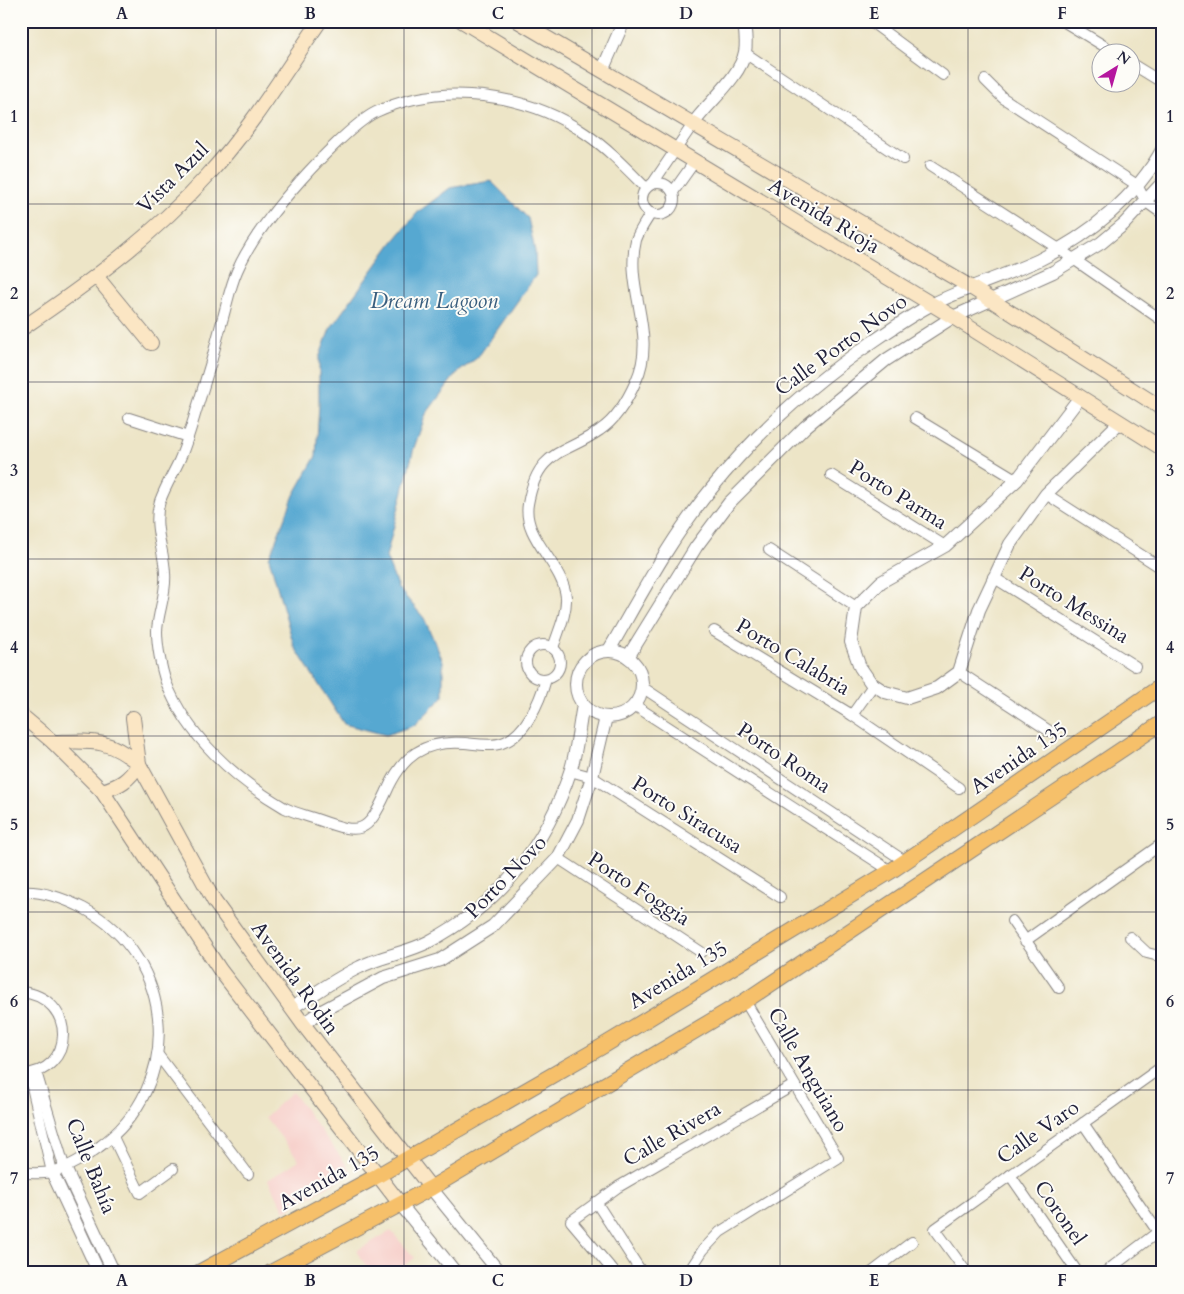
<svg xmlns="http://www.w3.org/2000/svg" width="1184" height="1294" font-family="Cardo,serif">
<rect width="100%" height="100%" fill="#fdfcf7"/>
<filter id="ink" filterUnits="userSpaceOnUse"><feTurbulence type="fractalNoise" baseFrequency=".02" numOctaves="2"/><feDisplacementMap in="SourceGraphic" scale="10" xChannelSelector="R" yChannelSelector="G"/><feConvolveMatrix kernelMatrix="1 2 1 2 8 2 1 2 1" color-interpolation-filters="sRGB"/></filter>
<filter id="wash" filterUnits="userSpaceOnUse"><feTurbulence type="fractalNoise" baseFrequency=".0096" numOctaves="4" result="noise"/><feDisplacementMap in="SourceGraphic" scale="20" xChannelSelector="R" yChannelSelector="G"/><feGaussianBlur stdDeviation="1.12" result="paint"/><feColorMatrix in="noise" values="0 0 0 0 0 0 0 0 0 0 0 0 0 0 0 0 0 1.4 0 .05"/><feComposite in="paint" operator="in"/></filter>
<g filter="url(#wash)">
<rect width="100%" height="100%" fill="#ede5c7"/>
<!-- built -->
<g fill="#f7d0cb">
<path d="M292,1092L352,1172L285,1211L268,1180L299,1160L265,1117Z"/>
<path d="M391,1231L415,1258L394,1273H371L356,1251Z"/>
</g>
<!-- water -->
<path fill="#56a8d1" stroke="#3c6586" d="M491,181L528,218L535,251L536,275L478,357L456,374L426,414L414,448L386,557L398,588L424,618L443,661V697L415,725L386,735L344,724L294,646L269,558L294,495L316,456L319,405V358L330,329L392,243L418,212L450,188Z"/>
</g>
<g filter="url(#ink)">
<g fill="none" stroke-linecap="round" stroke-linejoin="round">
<defs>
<g id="minor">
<path d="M870,21L943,75"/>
<path d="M1063,21L1114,52"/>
<path d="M745,53L903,159"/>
<path d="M1132,64L1163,83"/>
<path d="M985,80L1003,98L1137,185L1146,202L1163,214"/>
<path d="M930,166L1059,249L1163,321"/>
<circle cx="658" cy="199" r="16"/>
<path d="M653,183L693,124"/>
<path d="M673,192L695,161"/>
<path d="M129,418L188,437"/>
<path d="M915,418L1017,480"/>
<path d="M831,475L945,546"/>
<path d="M1046,494L1163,569"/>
<path d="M769,550L856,607"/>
<path d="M993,577L1135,666"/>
<path d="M714,631L852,715L959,788"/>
<circle cx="543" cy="662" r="17"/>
<path d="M553,648C558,632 567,614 566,597C563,564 522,538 528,504C538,448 563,456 600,430C617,419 628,399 636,381C658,334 624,288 636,240C639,231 646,221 651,213"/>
<path d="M959,672L1051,732"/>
<path d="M546,679C540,701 525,736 502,743C491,747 476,744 465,743C423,740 402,756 386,793C367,834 361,835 319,820C308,816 295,813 285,808C236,780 186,735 166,682C161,668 157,645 157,631C158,611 167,593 165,573C164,548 152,527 160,501C165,487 173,474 179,461C187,443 192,424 198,405C207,377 215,349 222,321C227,304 230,287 237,271C251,239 276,208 300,181C317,162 354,123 376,112C441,81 527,93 586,134C608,149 627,169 646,188"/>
<path d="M642,687L906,862"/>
<path d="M634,705L891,871"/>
<path d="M852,715L874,684"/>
<path d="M570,771L592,777L780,897"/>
<path d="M558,858L701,952"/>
<path d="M21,892C42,890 65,899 83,908C177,958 185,1086 99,1147C86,1157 67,1168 52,1172C42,1174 31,1173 21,1173"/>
<path d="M1012,921L1059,988"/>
<path d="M1130,937L1147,953L1163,957"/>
<path d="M1025,941L1163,843"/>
<path d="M21,992C78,997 76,1074 21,1074"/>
<path d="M158,1055L248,1174"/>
<path d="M1157,1071L1163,1080"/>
<path d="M36,1072L64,1166"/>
<path d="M29,1074L52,1172"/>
<path d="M1083,1123L1158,1232"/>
<path d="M113,1137L140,1193L173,1169"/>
<path d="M1010,1175L1078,1273"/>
<path d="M596,1202L642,1273"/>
<path d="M615,1273L571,1221L618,1187L794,1085"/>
<path d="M688,1273L703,1250L720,1232L838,1158L745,1001"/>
<path d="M871,1273L912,1242"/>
<path d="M967,1273L935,1229L1163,1066"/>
<path d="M1104,1273L1162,1229"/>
</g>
<g id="tertiary">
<path d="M602,71L624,21"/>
<path d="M693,124C707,104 741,76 745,52C747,43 745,31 744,21"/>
<path d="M1080,397L1017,480L945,546L881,582L856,607L851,642L860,667L871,683L885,692L907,698L937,688L959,672L979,610L1010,544L1046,494L1120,422"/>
<path d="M609,650C641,595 671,537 712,488C757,432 811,384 871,343C890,330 911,315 933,304C967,287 1004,276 1039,260C1088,236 1137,197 1163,148"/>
<circle cx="609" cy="684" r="33"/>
<path d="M628,657L696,547L729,503L805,427L886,360L953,317L1053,272L1101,243L1124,224L1163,182"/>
<path d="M291,1008C314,995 336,978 360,967C381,956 407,953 428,942C499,905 547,845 571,769C577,749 579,726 583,705"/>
<path d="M303,1024L320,1012L383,978L440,960L493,926L558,858L578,820L592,777L606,717"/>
<path d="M64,1166L114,1273"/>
<path d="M52,1172L99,1273"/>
<path d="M431,1188L500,1273"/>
<path d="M401,1205L456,1273"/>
</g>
<g id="secondary">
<path d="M462,21L953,317L1163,449"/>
<path d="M518,21L972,288L1163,409"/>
<path d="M96,276L151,343"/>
<path d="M21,329C88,284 154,235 208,175C251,128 284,73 320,21"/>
<path d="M21,715L53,742L102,791L220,970L401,1205"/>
<path d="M53,742C93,741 107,738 139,764L214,901L303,1024L431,1188"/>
<path d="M102,791C120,786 129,780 139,764L133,718"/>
</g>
<g id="primary">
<path d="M198,1273L377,1176L603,1046L891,871L1163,685"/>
<path d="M270,1273L431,1188L745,1001L1163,722"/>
</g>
</defs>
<!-- minor casing -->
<use href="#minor" stroke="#888481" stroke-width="12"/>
<!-- tertiary casing -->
<use href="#tertiary" stroke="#888481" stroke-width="14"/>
<!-- secondary casing -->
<use href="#secondary" stroke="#888481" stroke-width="16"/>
<!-- primary casing -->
<use href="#primary" stroke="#888481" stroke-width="17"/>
<!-- minor -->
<use href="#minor" stroke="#fff" stroke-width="10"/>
<!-- tertiary -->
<use href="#tertiary" stroke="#fff" stroke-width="12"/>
<!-- secondary -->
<use href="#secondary" stroke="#fbe6c4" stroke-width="14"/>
<!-- primary -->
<use href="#primary" stroke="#f6c06b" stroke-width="15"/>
</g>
</g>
<!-- grid -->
<path fill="none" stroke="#22223b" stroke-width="1" stroke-opacity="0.55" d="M216,21V1273M404,21V1273M592,21V1273M780,21V1273M968,21V1273M21,204H1163M21,382H1163M21,559H1163M21,736H1163M21,912H1163M21,1090H1163"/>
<g text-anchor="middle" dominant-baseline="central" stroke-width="4" stroke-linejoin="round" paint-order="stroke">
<!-- street labels -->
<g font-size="21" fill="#22223b" stroke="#fdfcf7">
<text transform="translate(173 178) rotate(-45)">Vista Azul</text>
<text transform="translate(824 216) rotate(31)">Avenida Rioja</text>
<text transform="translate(841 345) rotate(-36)">Calle Porto Novo</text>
<text transform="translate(898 495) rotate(32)">Porto Parma</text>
<text transform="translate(1074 605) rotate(32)">Porto Messina</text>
<text transform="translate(793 657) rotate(31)">Porto Calabria</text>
<text transform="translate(784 758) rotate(34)">Porto Roma</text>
<text transform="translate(1019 758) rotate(-34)">Avenida 135</text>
<text transform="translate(687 815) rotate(32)">Porto Siracusa</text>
<text transform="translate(506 877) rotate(-46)">Porto Novo</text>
<text transform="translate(639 889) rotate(33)">Porto Foggia</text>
<text transform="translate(678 975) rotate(-31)">Avenida 135</text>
<text transform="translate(295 978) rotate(54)">Avenida Rodin</text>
<text transform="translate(808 1070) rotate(60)">Calle Anguiano</text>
<text transform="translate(1038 1132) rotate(-35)">Calle Varo</text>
<text transform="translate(672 1134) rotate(-30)">Calle Rivera</text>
<text transform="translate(91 1166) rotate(68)">Calle Bahía</text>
<text transform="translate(329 1178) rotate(-29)">Avenida 135</text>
<text transform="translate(1060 1213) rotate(55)">Coronel</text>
</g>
<!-- water labels -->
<g font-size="22" font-style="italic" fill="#395e7e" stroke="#fdfcf7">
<text x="434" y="301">Dream Lagoon</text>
</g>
</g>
<!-- margin -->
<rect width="1184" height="1294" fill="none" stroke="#fdfcf7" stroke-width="55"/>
<!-- north arrow -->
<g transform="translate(1116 68) rotate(37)"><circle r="24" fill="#fdfcf7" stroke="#a5a5ac"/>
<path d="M0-4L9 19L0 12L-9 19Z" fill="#b5179e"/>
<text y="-8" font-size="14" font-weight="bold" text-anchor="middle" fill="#22223b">N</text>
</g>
<rect x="28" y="28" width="1128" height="1238" fill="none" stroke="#22223b" stroke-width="2"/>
<g font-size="16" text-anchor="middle" font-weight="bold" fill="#22223b">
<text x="122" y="19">A</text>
<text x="310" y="19">B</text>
<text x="498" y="19">C</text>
<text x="686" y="19">D</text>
<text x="874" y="19">E</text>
<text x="1062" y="19">F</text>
<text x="14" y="122">1</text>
<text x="1170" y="122">1</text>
<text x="14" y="299">2</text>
<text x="1170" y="299">2</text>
<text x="14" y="476">3</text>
<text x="1170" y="476">3</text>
<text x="14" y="653">4</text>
<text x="1170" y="653">4</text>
<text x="14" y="830">5</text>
<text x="1170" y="830">5</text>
<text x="14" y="1007">6</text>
<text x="1170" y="1007">6</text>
<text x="14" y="1184">7</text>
<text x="1170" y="1184">7</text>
<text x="122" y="1286">A</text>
<text x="310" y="1286">B</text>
<text x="498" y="1286">C</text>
<text x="686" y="1286">D</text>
<text x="874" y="1286">E</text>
<text x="1062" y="1286">F</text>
</g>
</svg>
